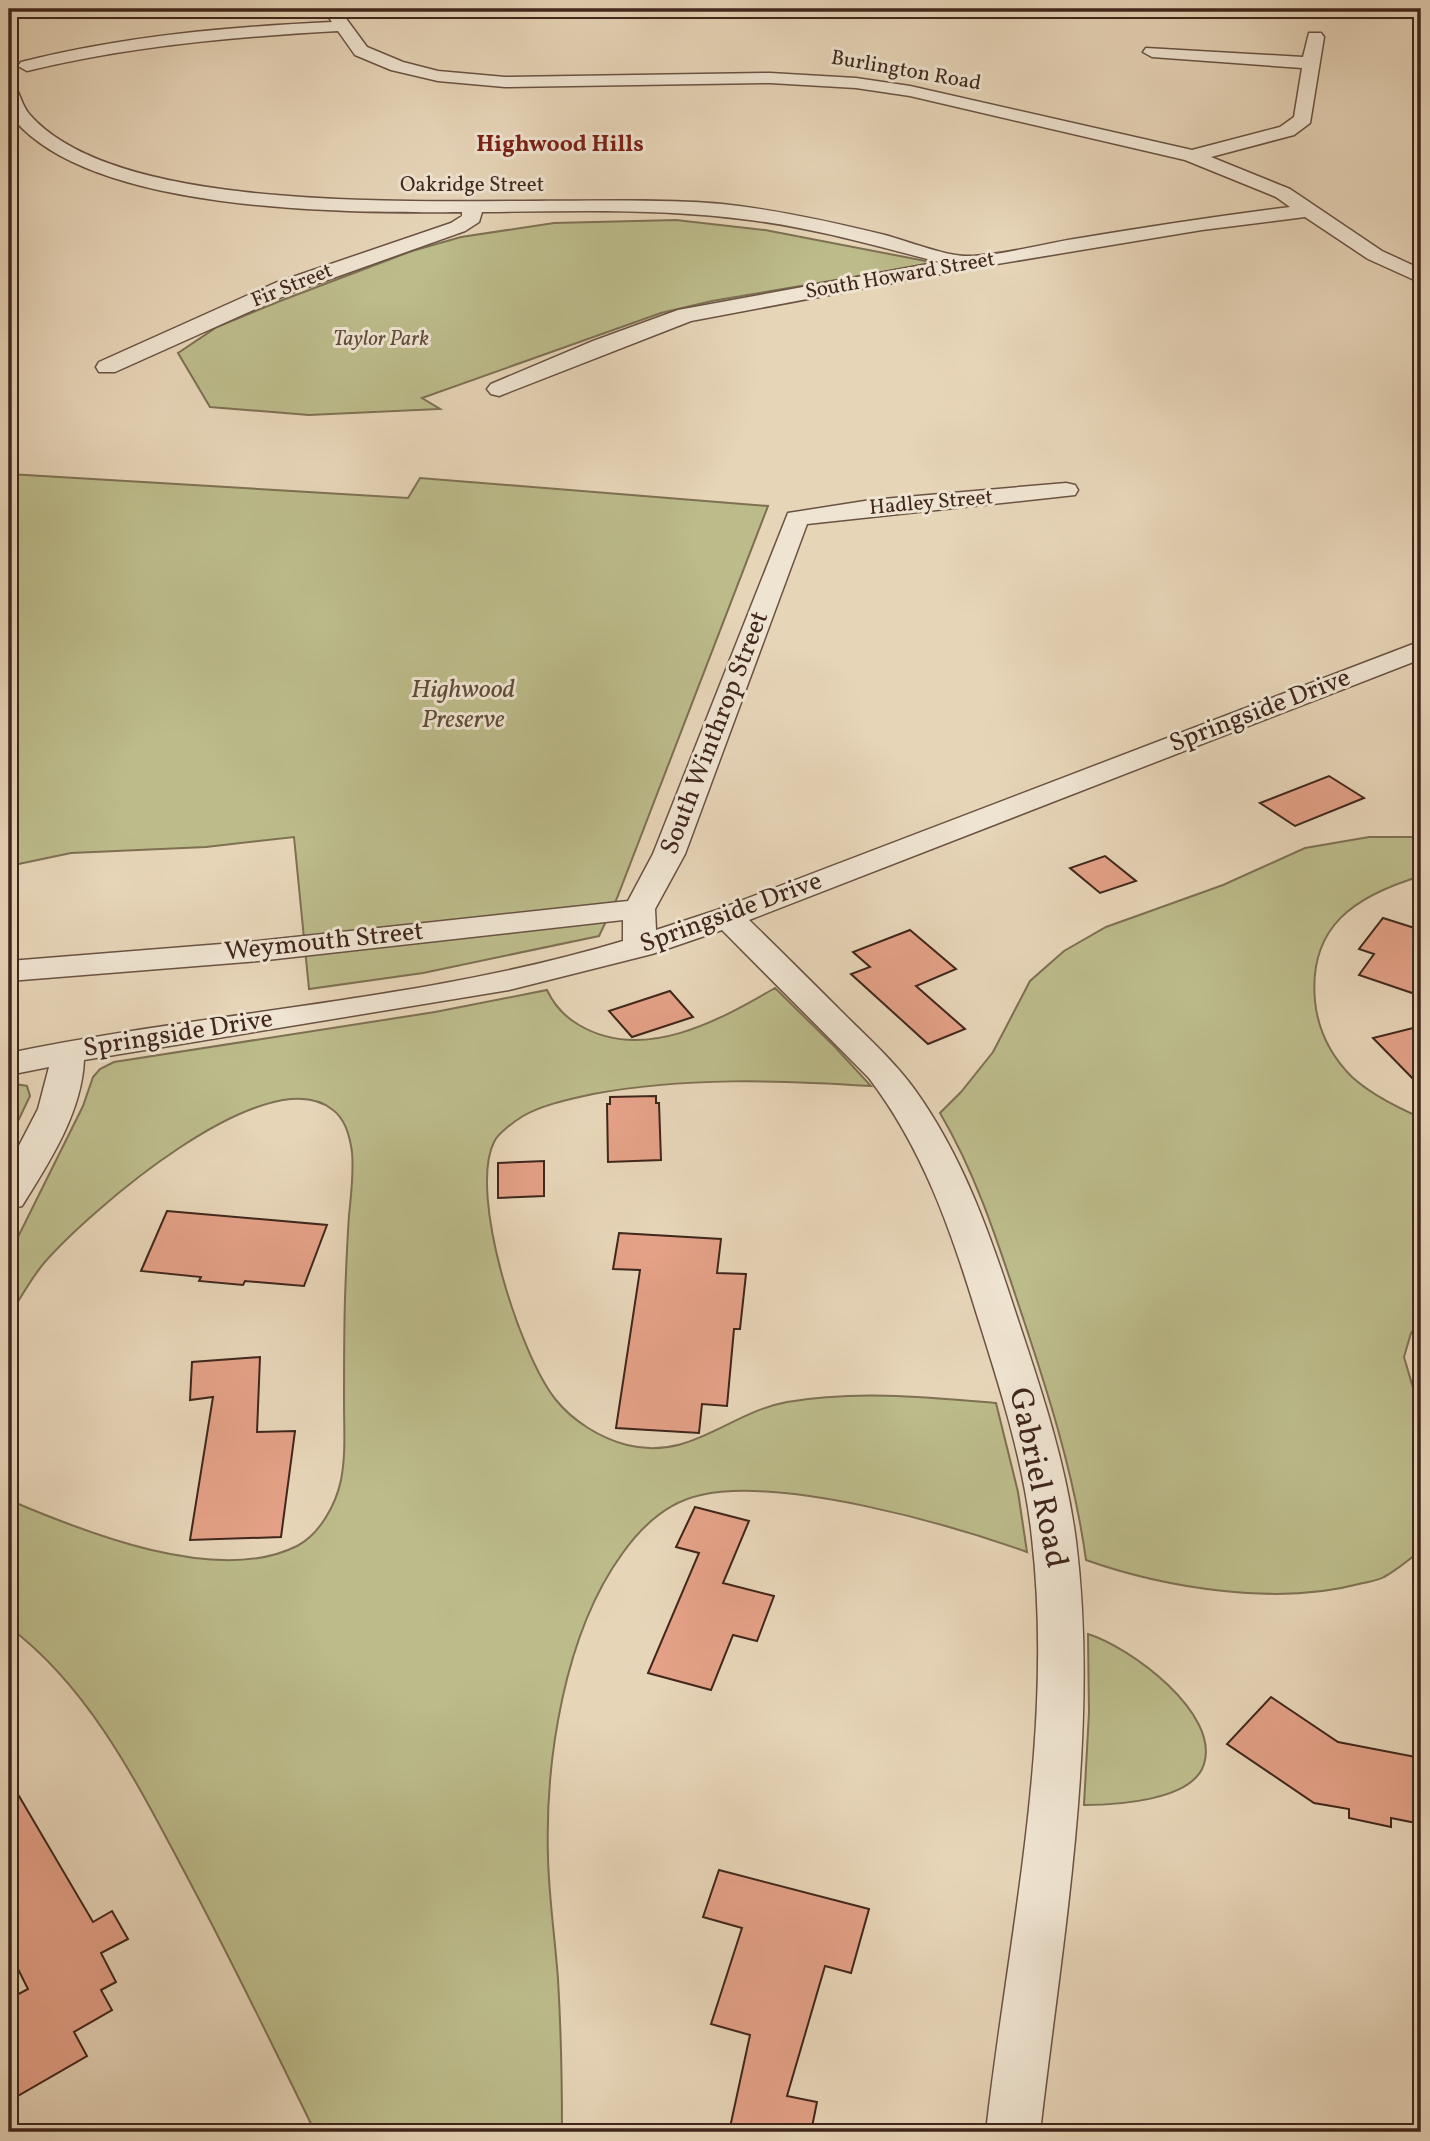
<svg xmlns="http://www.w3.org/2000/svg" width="1430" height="2141" font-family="Vollkorn,serif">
<rect width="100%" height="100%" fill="#e7d5b8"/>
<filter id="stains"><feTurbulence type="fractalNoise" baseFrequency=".00286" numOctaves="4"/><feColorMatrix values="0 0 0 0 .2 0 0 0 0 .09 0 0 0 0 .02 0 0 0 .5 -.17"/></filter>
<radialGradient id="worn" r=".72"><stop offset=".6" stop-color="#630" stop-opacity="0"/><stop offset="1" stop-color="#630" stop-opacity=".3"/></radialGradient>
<!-- green -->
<g fill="#bcbb8a" stroke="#7e7053" stroke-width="2">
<path d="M676,220L765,230L936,263L712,301L661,313L422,398L440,409L309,415L210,407L178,353L217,327L280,301L412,251L461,237L554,223Z"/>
<path d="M9,474L408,498L420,478L768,506L617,898L599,936L423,973L309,989L294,837L206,847L71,853L9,866Z"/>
<path d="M1369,837H1421V876C1355,896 1308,926 1315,1001C1318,1031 1331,1056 1352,1077C1372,1095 1397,1107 1421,1118V1322L1411,1333L1404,1357L1421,1415V1548L1419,1552C1408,1560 1397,1570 1384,1577C1377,1581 1367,1582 1359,1584C1277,1606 1165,1588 1086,1560C1074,1473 1047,1389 1019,1306C997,1240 976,1174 940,1113L961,1092L993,1052L1030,981L1064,951L1106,927L1223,885L1305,848Z"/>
<path d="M775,988L835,1047L871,1086C779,1080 684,1077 593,1094C571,1099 544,1104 523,1116C515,1121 498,1133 494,1142C468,1194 520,1356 556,1400C573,1421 600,1438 627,1445C691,1461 728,1413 787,1402C855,1390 927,1397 996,1403L1018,1492L1027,1552C946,1523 783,1477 701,1495C668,1502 641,1527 622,1554C564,1634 545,1761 548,1858C549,1898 555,1938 558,1979C561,2030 562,2081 562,2132H315C272,2044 230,1957 184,1871C137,1783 90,1688 9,1627V1500C84,1532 218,1586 297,1546C320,1534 336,1504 341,1480C346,1454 344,1429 344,1403C344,1368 344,1333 345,1298C346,1271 347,1243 349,1216C351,1194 354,1173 352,1152C350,1137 345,1119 333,1110C267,1056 87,1213 44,1263C30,1280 20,1298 9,1317V1255L83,1106L93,1077L100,1069L114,1062L435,1012L547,990C554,1005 565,1017 579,1025C643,1063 718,1021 775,988Z"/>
<path d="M9,1083L27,1086L30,1096L9,1140Z"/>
<path d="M1088,1634C1130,1647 1220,1713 1204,1764C1193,1801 1115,1805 1084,1805L1089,1712Z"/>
</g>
<!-- building -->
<g fill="#e4a187" stroke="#40261c" stroke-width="2">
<path d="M1329,776L1364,798L1295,826L1260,803Z"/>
<path d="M1105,856L1136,881L1100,893L1070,868Z"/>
<path d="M1383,918L1421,930V996L1359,975L1374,954L1359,949Z"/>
<path d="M910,930L956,969L916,986L965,1029L928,1044L851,974L870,967L853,952Z"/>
<path d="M670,991L693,1017L632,1037L609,1011Z"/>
<path d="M1421,1026V1087L1373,1038Z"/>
<path d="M656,1096V1103H659L661,1160L608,1162L607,1104H610V1097Z"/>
<path d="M544,1161V1196L498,1198V1163Z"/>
<path d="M167,1211L327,1225L304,1286L245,1281L243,1285L199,1281L201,1277L141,1271Z"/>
<path d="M619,1233L721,1239L717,1273L746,1274L740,1329H734L727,1406L702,1404L699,1433L616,1428L640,1270L613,1269Z"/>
<path d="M260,1357L257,1432L295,1431L281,1537L190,1540L213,1397L190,1400L192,1362Z"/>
<path d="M695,1507L749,1521L723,1583L774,1596L757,1641L733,1635L711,1690L648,1673L699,1553L676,1547Z"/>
<path d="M1271,1697L1338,1742L1421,1758V1824L1391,1818V1827L1349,1818V1809L1314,1803L1227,1744Z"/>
<path d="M9,1779L93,1922L112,1911L128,1939L101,1953L116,1982L101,1990L112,2010L74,2032L87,2056L9,2101V1999L28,1989L9,1951Z"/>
<path d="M719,1870L869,1909L851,1973L825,1966L787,2096L817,2102L811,2132H729L750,2035L711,2024L742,1928L703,1917Z"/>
</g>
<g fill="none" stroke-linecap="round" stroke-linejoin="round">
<defs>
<g id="minor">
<path d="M323,9H339L367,47L403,62L438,71L505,77L770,73L856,78L910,86L1192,150L1280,127L1294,117L1302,68L1152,57L1143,52L1146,48L1303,57L1309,33H1321L1324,37L1310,123L1294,135L1211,157L1290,189L1382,251L1421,269V283L1368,259L1305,217L1202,230L967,269L691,321L499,396L491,394L487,389L491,384L593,341L678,310L939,262C876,246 814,228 750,220C662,208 571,211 482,212L479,222L465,231L291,293L115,372H99L96,367L99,362L275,283L451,223L462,216V212C347,213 82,214 9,113V85L15,86C21,96 22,106 30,115C140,238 560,188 722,204C778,210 832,222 885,235C907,241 948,257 969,256C998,256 1043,244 1074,239C1146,227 1218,216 1290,207L1276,197L1185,160L910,96L856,88L770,83L505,87L438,81L391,70L355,55L338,31C233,37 130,46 27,71L18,66L21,62C123,36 226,27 332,22Z"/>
<path d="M1066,483L1075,485L1078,490L1075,495L807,524L685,854L655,909L656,930L717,910L1421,641V659L749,920C781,951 812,982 843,1013C868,1038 894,1061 915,1090C963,1157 990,1234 1015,1311C1040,1386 1066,1462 1076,1541C1100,1733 1062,1941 1040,2132H986C1008,1936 1055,1737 1032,1538C1024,1462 1000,1388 977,1315C951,1230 923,1149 869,1078L722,930L652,954L509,990L84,1060C82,1112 49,1163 22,1206L9,1209V1165L38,1109L49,1067L9,1075V1053C212,1011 424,1001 623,941V920L258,961L9,981V961L258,941L628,901L653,854L788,513L871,500Z"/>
</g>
</defs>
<!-- minor casing -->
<use href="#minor" stroke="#6a5243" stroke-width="3"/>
<!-- minor -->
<use href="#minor" fill="#efe4d1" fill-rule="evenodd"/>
</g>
<g text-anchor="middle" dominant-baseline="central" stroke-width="6" stroke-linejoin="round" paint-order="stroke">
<!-- far-street labels -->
<g font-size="21" fill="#40261c" stroke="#efe4d1">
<text transform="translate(906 71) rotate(10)">Burlington Road</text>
<text x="472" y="185">Oakridge Street</text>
<text transform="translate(900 276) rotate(-10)">South Howard Street</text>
<text transform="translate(292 286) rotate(-22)">Fir Street</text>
<text transform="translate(931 503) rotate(-5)">Hadley Street</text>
</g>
<!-- far-park labels -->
<g font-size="21" font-style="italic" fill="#5f4b38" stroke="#efe4d1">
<text x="381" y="339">Taylor Park</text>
</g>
<!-- far-neighbourhood labels -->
<g font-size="23" font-weight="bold" fill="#7a1f14" stroke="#efe4d1">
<text x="560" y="145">Highwood Hills</text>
</g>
<!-- park labels -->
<g font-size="26" font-style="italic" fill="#5f4b38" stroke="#efe4d1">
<text x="463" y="690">Highwood<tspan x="463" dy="30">Preserve</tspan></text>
</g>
<!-- street labels -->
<g font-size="26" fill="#40261c" stroke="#efe4d1">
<text transform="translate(1260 711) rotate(-21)">Springside Drive</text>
<text transform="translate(715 733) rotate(-69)">South Winthrop Street</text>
<text transform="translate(731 913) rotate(-20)">Springside Drive</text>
<text transform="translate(324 942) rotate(-6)">Weymouth Street</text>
<text transform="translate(178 1034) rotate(-9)">Springside Drive</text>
</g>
<!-- near-street labels -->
<g font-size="32" fill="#40261c" stroke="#efe4d1">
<text transform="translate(1037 1478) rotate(78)">Gabriel Road</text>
</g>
</g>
<!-- margin -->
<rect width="1430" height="2141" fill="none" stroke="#e7d5b8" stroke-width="35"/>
<rect x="10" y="10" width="1409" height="2120" fill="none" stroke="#40261c" stroke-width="3.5"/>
<rect x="18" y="18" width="1395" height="2106" fill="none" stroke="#40261c" stroke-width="2"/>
<rect width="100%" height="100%" filter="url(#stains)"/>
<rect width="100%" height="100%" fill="url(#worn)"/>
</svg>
